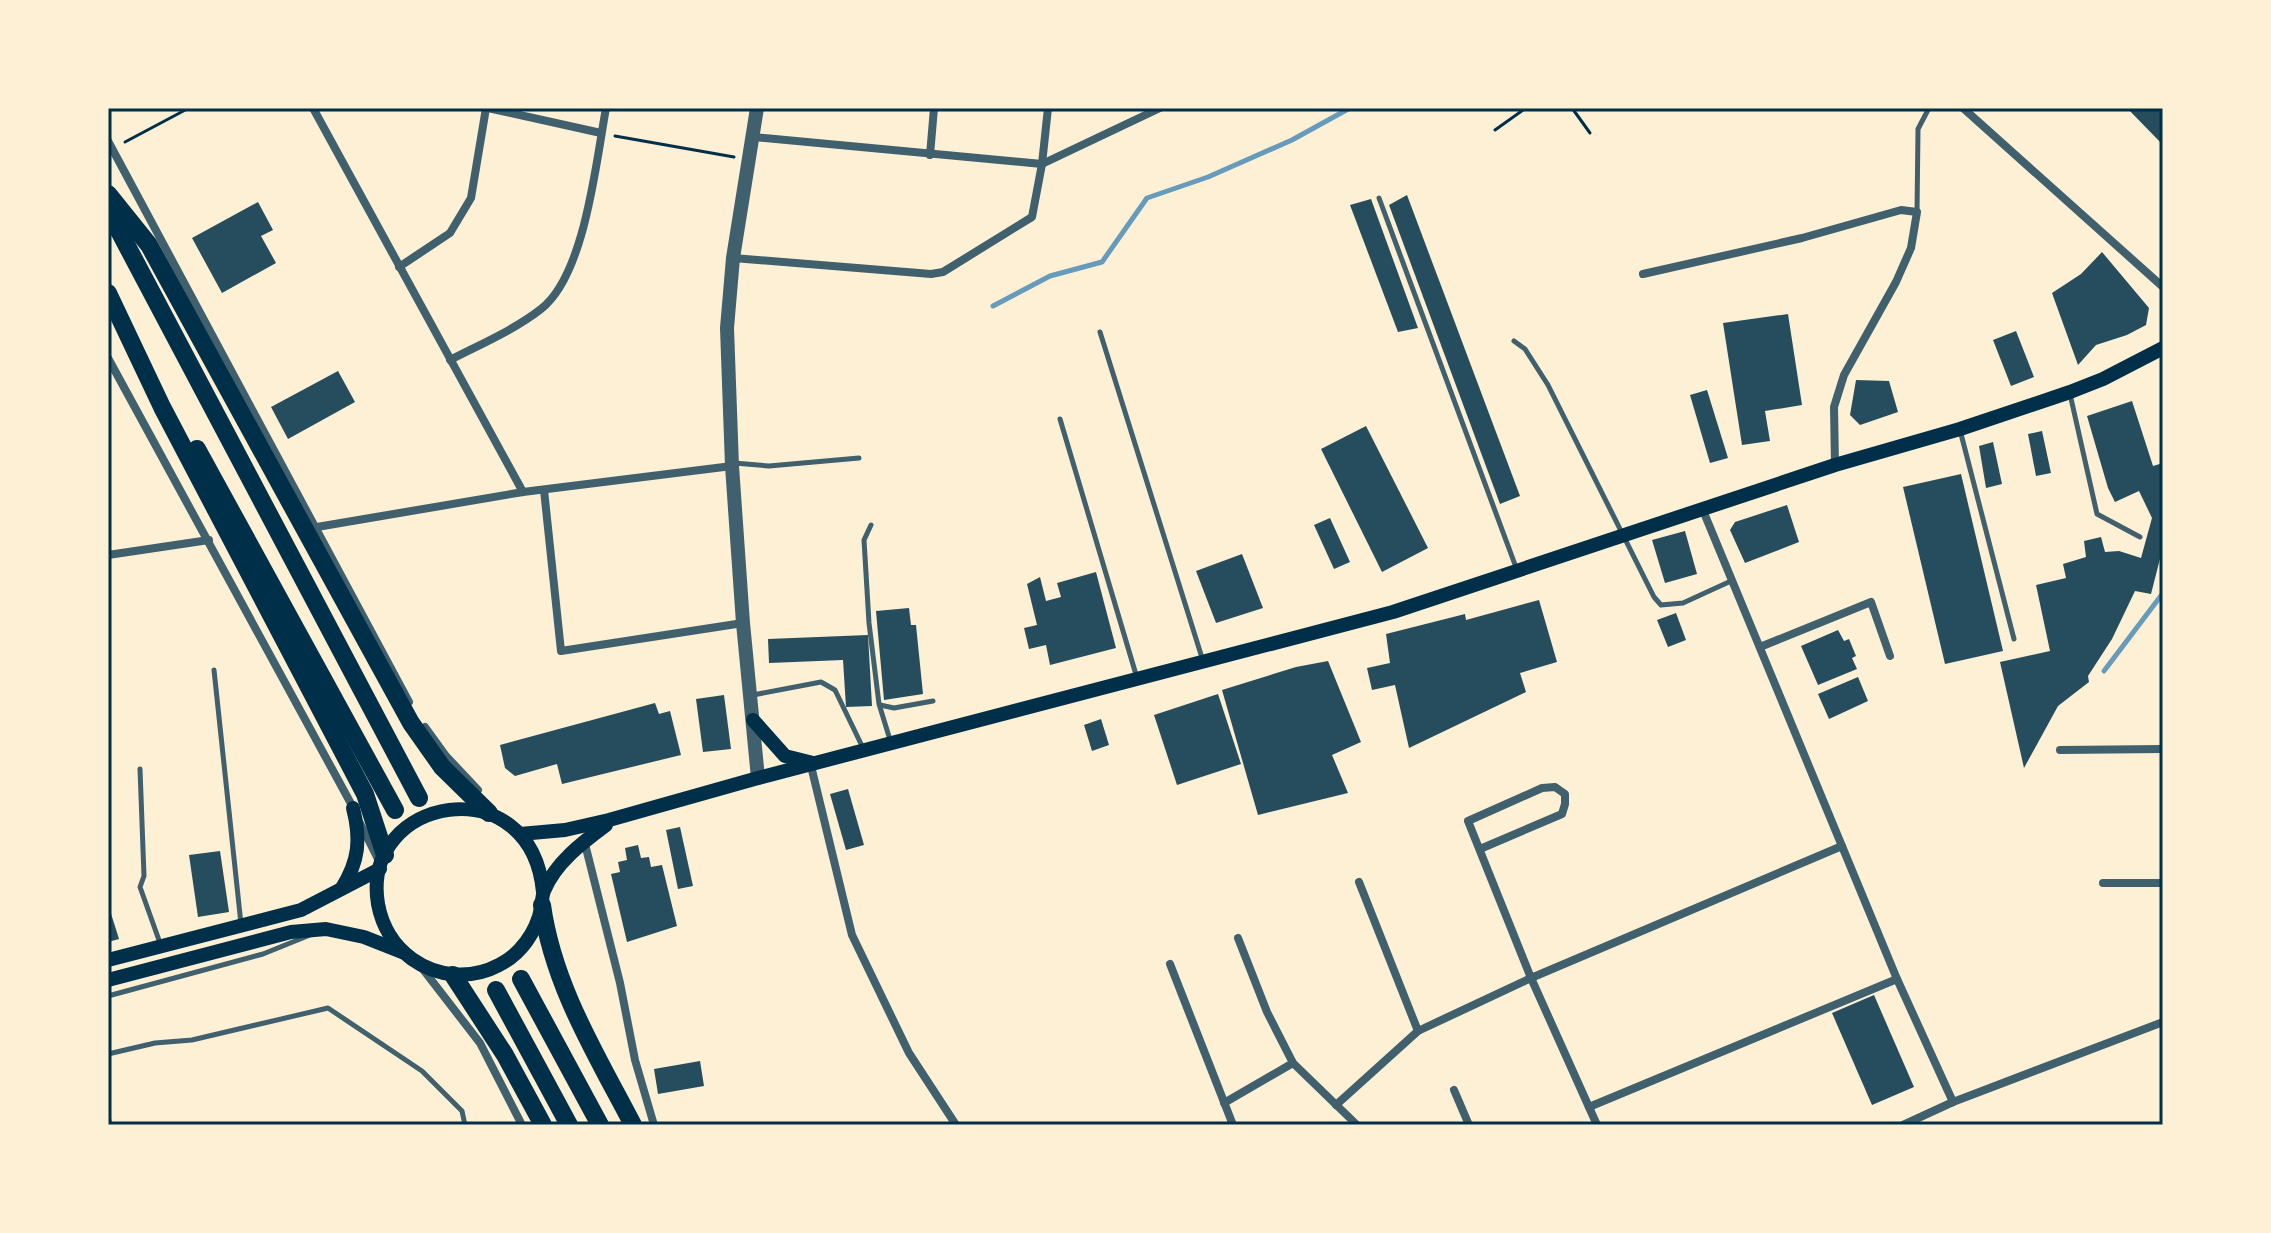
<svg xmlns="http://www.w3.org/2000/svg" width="2271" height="1233" font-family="Figtree,sans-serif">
<rect width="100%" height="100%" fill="#fdf0d5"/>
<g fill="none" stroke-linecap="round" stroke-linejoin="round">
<!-- stream -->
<g stroke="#669bbc" stroke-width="5">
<path d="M993,306L1050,276L1102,262L1147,198L1208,177L1292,140L1350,108"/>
<path d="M2104,671L2163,593"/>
</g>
</g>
<!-- building -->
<g fill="#264d5e">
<path d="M2127,108H2163V145Z"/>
<path d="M1407,195L1520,496L1500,504L1389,205Z"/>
<path d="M1371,199L1418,328L1398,332L1350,205Z"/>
<path d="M258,202L273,230L261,236L276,263L222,293L192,238Z"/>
<path d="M2102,252L2149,308L2146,325L2127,335L2096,345L2078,365L2052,293L2081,274Z"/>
<path d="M1788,314L1802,405L1765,411L1770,441L1742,445L1723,323Z"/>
<path d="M2016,331L2034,377L2011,386L1993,340Z"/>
<path d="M338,371L355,402L288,439L271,407Z"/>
<path d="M1856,380L1889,381L1898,412L1860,425L1850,415Z"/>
<path d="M1707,390L1728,458L1710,463L1690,395Z"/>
<path d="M2132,401L2153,466L2163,463V547L2151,594L2135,591L2112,639L2088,676L2089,682L2058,706L2024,768L2000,662L2050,651L2036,585L2066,578L2063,564L2086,557L2084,541L2101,537L2105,552L2119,551L2141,558L2152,518L2139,491L2115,502L2108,488L2087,416Z"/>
<path d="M1366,426L1428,548L1382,572L1321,449Z"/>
<path d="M2042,431L2051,473L2036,476L2028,434Z"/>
<path d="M1993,442L2002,484L1986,488L1979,446Z"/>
<path d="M1961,474L2003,651L1945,664L1903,487Z"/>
<path d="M1787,505L1799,542L1745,563L1730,530L1735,522Z"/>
<path d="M1330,518L1350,562L1334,569L1314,525Z"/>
<path d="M1685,531L1697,574L1665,583L1652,540Z"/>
<path d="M1242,554L1263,608L1216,623L1196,571Z"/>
<path d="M1096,572L1116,648L1050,665L1046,645L1029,649L1024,628L1037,625L1027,584L1040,577L1046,601L1061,597L1057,583Z"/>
<path d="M1539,600L1557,662L1520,673L1526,692L1409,748L1395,685L1372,690L1367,668L1390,663L1386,634L1465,614L1466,620Z"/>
<path d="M909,608L911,625H916L923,694L884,700L876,611Z"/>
<path d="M1676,613L1686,640L1668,647L1657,620Z"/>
<path d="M1838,630L1844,641L1849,639L1856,656L1852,658L1857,669L1818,685L1801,646Z"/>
<path d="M868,635L872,706L846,707L843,660L769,663L768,639Z"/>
<path d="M1328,661L1361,742L1332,755L1348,793L1258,815L1222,690L1296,667Z"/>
<path d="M1858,677L1868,701L1829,719L1818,694Z"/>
<path d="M1218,694L1241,764L1177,785L1154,715Z"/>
<path d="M724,695L731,749L703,752L696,699Z"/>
<path d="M655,703L659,714L670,711L681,755L562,784L557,764L515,776L505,768L500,745Z"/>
<path d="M1101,719L1109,745L1092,751L1084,725Z"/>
<path d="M848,789L864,845L846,850L830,794Z"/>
<path d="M680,827L693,886L678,889L666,830Z"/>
<path d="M638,845L641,858L649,857L651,867L662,865L677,926L627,942L611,874L620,872L618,862L627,860L625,848Z"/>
<path d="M220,851L229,912L198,917L189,855Z"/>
<path d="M108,904L119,939L108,942Z"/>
<path d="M1874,995L1914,1087L1872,1105L1832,1013Z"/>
<path d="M700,1061L704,1086L658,1094L654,1069Z"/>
</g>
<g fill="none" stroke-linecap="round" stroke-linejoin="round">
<!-- path -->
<g stroke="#003049" stroke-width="3">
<path d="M1572,108L1590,133"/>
<path d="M1495,130L1526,108"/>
<path d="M615,136L734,157"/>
<path d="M125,142L189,108"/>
</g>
<!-- service -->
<g stroke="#3f606c" stroke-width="5">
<path d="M1379,198L1517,570"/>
<path d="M1917,212L1918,129L1929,108"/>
<path d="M1100,332L1203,661"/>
<path d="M1514,341L1525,349L1548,385L1654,597L1661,605L1683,603L1731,581"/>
<path d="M2070,394L2097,514L2140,537"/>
<path d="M1060,419L1137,678"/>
<path d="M1960,430L2014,639"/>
<path d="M734,463L769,466L859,458"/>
<path d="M871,525L864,540L869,623L879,704L891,743"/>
<path d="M214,670L241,924"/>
<path d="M753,695L821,682L835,690L863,748"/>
<path d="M880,705L894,708L933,701"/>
<path d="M140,769L144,876L140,887L160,943"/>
<path d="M108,996L263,954L310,935"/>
<path d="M108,1054L155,1043L192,1040L328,1008L422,1071L462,1111L465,1125"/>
<path d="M108,1116L110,1125"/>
</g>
<!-- minor -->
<g stroke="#3f606c" stroke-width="8">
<path d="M313,108L523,492"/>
<path d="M488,108L601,133"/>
<path d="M1963,108L2163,287"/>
<path d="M753,137L1042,164L1160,108"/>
<path d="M108,141L409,702"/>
<path d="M930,155L934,108"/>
<path d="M733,258L931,274L943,272L1032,217L1042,164L1048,108"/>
<path d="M399,267L450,233L471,198L486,108"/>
<path d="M1643,274L1802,238L1901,210L1917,212L1911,248L1896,282L1844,375L1834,407L1835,465"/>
<path d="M108,358L355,811"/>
<path d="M450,360C481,344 514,330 541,309C585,275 596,162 606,108"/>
<path d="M544,490L561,651L743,623"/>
<path d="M1702,508L1897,979L1953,1102"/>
<path d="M317,527L523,492L732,466"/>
<path d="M108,555L209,540"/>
<path d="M1760,647L1871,602L1890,656"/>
<path d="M425,727L446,756L478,790"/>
<path d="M2060,750L2163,749"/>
<path d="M811,766L852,935L909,1053L956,1125"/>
<path d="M360,823L379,861"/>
<path d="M584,840L620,983L635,1060L654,1125"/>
<path d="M1480,849L1562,814L1565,804V794L1555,787L1542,788L1468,821L1531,978L1597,1125"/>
<path d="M1359,882L1418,1031"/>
<path d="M2103,883H2163"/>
<path d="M1238,938L1267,1012L1293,1063L1357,1125"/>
<path d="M1170,964L1233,1125"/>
<path d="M422,968L480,1043L522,1125"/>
<path d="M1454,1090L1469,1125"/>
<path d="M1224,1103L1293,1063"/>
<path d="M1336,1105L1418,1031L1531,978L1842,846"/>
<path d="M1589,1107L1897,979"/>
<path d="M1903,1125L1953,1102L2163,1022"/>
</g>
<!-- tertiary -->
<path stroke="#3f606c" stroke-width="14" d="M757,108L733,258L727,328L732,466L743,623L758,778"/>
<!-- secondary -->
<g stroke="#003049" stroke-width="14">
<path d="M753,720L785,756L813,763"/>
<path d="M520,834L565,830L609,820L758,778L1393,612L1835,465L1960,429L2070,392L2103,379L2163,348"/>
<path d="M342,888C359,861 361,839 353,808"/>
<path d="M543,892C531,765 360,796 378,904C382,926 394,946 412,959C437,977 471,980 499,965C521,954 536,932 541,909C542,903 542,896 544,891C555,863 583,842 606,825"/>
<path d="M108,960L301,910L380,869"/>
<path d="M108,980L291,932L326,929L364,937L402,952"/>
</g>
<!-- trunk -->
<g stroke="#003049" stroke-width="18">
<path d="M108,194L149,245L411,723L442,767L489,813"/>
<path d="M108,210L419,798"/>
<path d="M108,293L162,407L365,794L385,855"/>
<path d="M197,449L395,810"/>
<path d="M542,905C553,985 596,1054 633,1125"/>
<path d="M453,975L505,1055L543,1125"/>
<path d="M521,979L600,1125"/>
<path d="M496,990L569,1125"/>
</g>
</g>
<!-- border -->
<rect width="2271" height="1233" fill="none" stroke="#fdf0d5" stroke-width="220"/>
<rect x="110" y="110" width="2051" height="1013" fill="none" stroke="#003049" stroke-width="3"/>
</svg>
